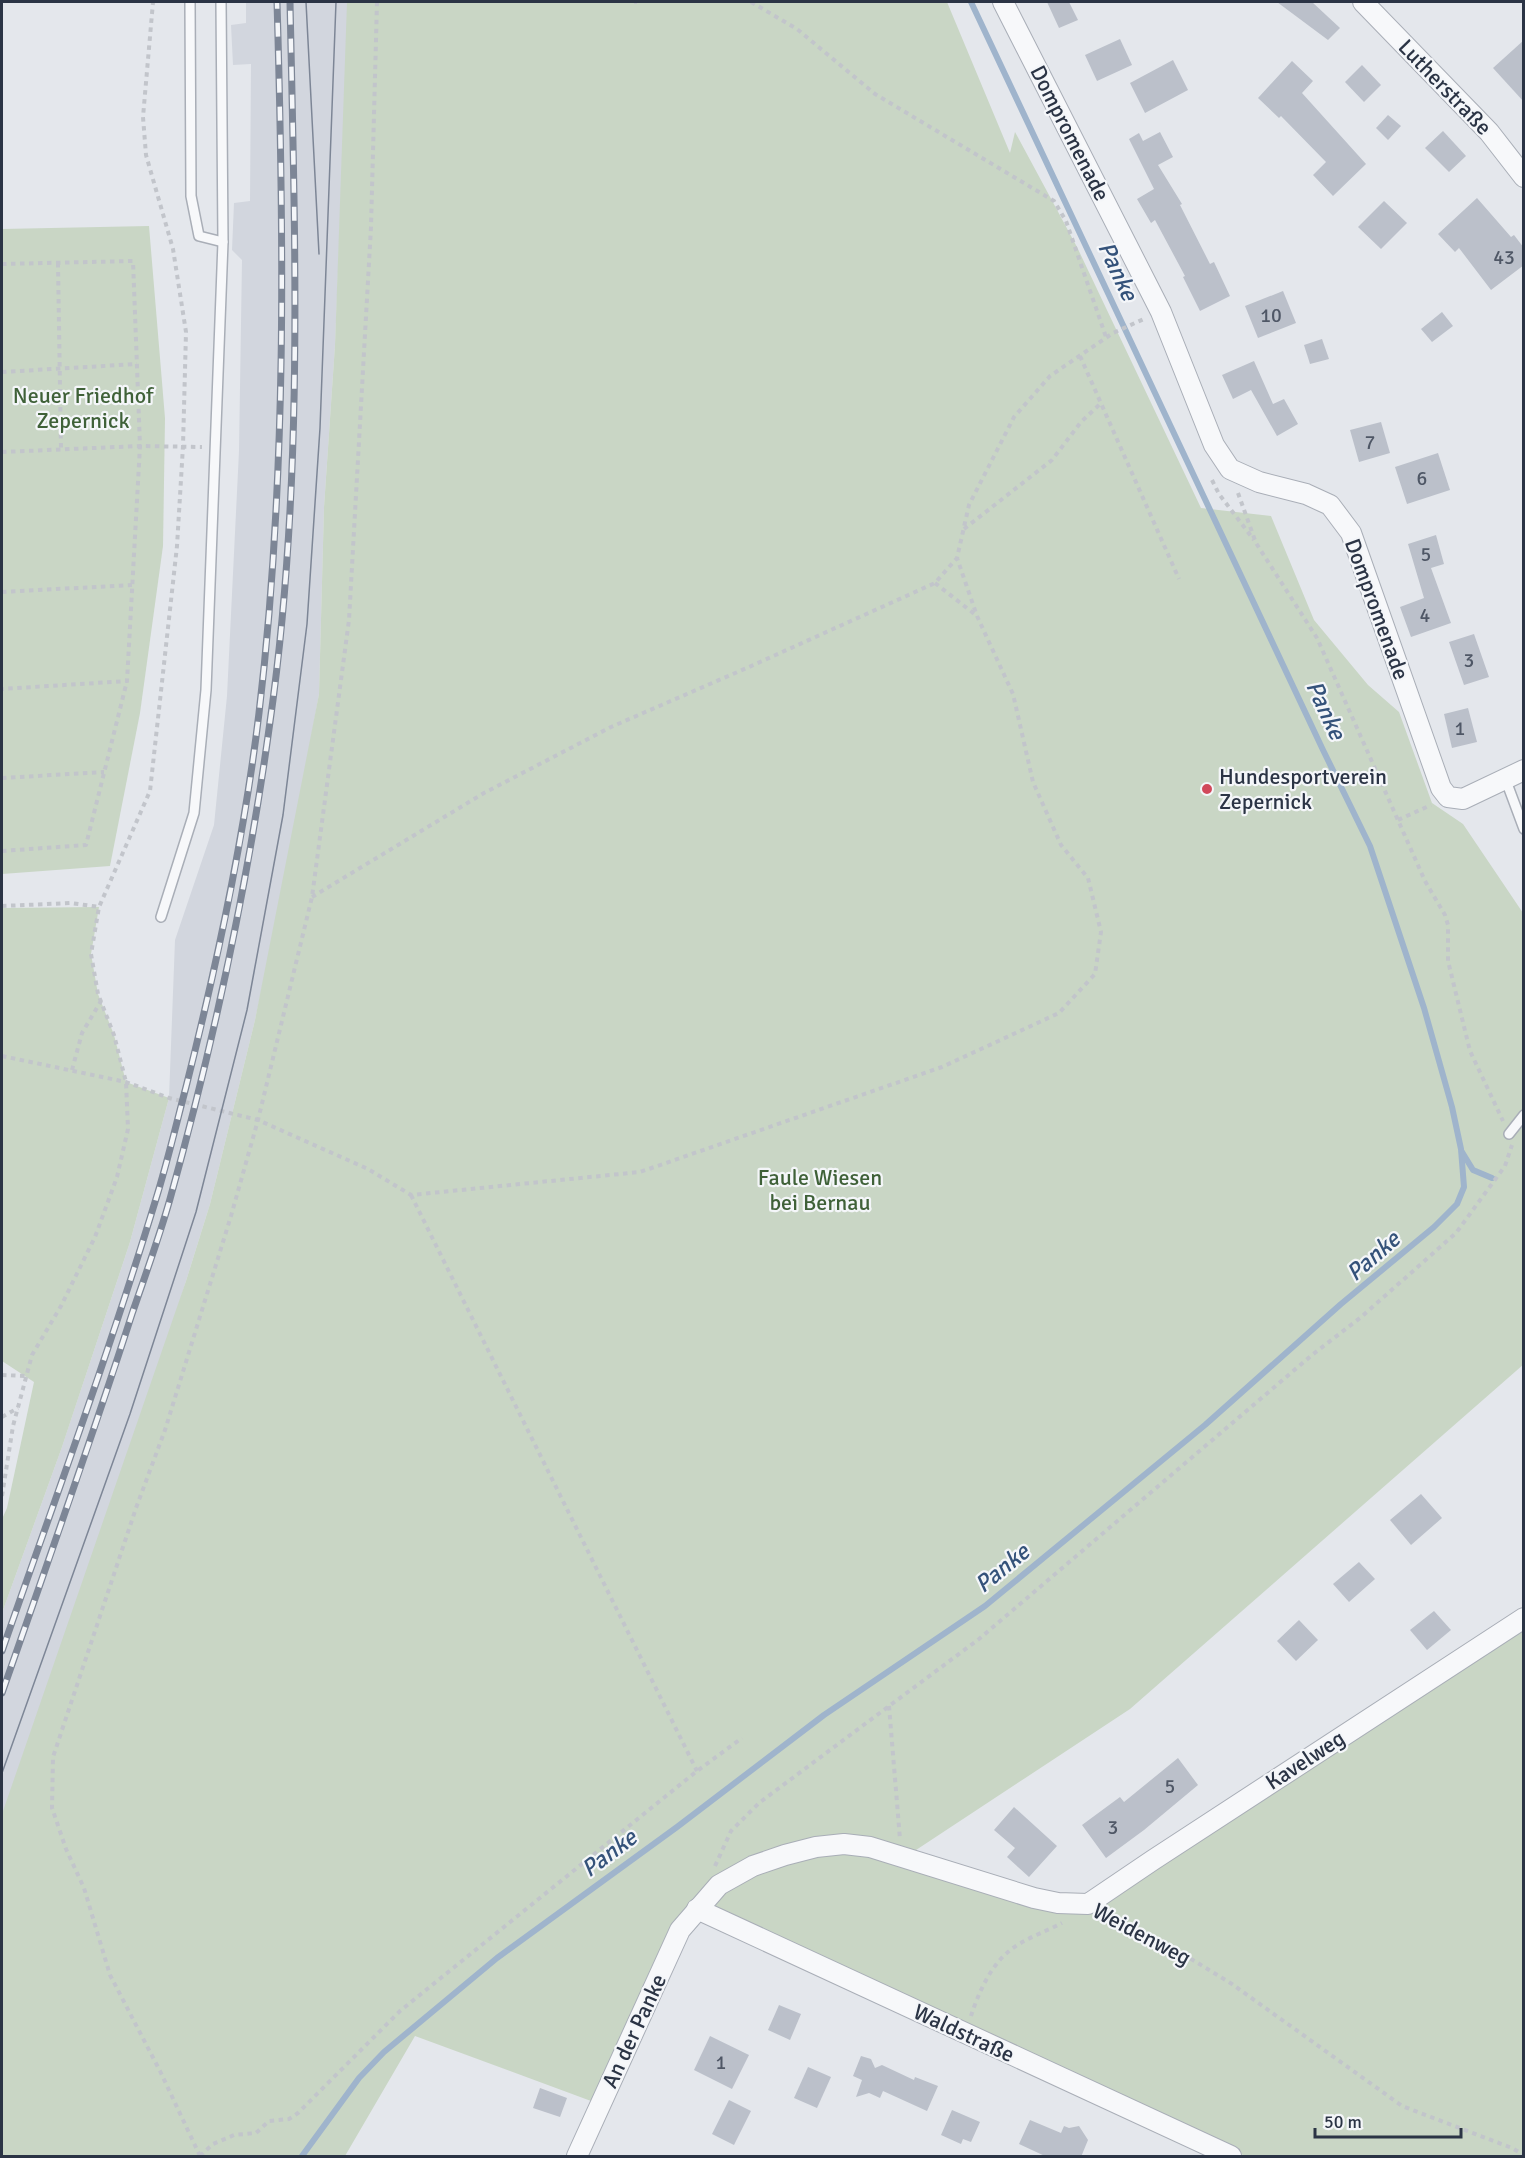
<svg xmlns="http://www.w3.org/2000/svg" width="1525" height="2158" font-family="Signika,sans-serif">
<rect width="100%" height="100%" fill="#e4e7ec"/>
<!-- built -->
<path fill="#d2d6de" d="M246,2H349L335,345L324,507L319,694L286,877L255,1020L210,1204L147,1406L2,1818V1613L62,1447L130,1242L169,1098L175,940L214,825L227,696L239,451L242,260L232,250L234,203L250,201L251,64L233,65L231,25L246,23Z"/>
<!-- green -->
<g fill="#c9d6c5">
<path d="M347,2H947L1010,153L1015,132L1077,247L1201,508L1271,516L1314,620L1368,685L1399,712L1432,803L1463,824L1523,913L1524,1364L1130,1709L913,1852L925,1871L987,1894L1010,1901L1086,1910L1523,1626V2156H1245L718,1909L715,1904L699,1896L624,2036L591,2101L415,2036L345,2156H2V1814L186,1281L210,1204L255,1020L319,694L324,507L335,345Z"/>
<path d="M149,226L165,418L163,546L140,713L110,866L2,874V229Z"/>
<path d="M99,907L91,954L98,994L114,1035L126,1082L169,1098L130,1242L62,1447L2,1613V1519L7,1508L34,1382L2,1361V908Z"/>
</g>
<g fill="none" stroke-linecap="round" stroke-linejoin="round">
<!-- stream -->
<g stroke="#9fb4cc" stroke-width="6">
<path d="M1462,1152L1473,1170L1492,1178"/>
<path d="M302,2156L359,2078L384,2052L497,1958L677,1827L824,1715L985,1606L1205,1425L1341,1304L1434,1227L1457,1204L1464,1187L1461,1149L1452,1107L1424,1008L1370,846L1323,750L971,2"/>
</g>
</g>
<!-- building -->
<g fill="#bbc0ca">
<path d="M1047,2H1069L1078,20L1059,28Z"/>
<path d="M1277,2H1312L1340,28L1328,40Z"/>
<path d="M1120,39L1132,65L1097,81L1085,55Z"/>
<path d="M1524,40V102L1493,68Z"/>
<path d="M1173,60L1188,90L1145,113L1130,83Z"/>
<path d="M1292,61L1313,81L1302,93L1366,164L1333,196L1313,175L1326,162L1281,116L1279,118L1258,98Z"/>
<path d="M1362,65L1381,85L1364,102L1345,82Z"/>
<path d="M1388,115L1401,126L1388,140L1376,128Z"/>
<path d="M1443,131L1466,156L1449,172L1425,148Z"/>
<path d="M1160,132L1173,157L1158,165L1182,204L1180,205L1210,264L1214,262L1230,296L1200,311L1183,277L1185,276L1155,220L1151,223L1137,199L1154,189L1129,139L1139,133L1143,141Z"/>
<path d="M1477,198L1511,237L1514,235L1524,248V265L1491,290L1459,248L1455,252L1438,234Z"/>
<path d="M1384,201L1407,223L1381,249L1358,227Z"/>
<path d="M1283,291L1296,323L1258,338L1245,306Z"/>
<path d="M1442,312L1453,326L1432,342L1421,329Z"/>
<path d="M1322,339L1329,359L1310,364L1304,345Z"/>
<path d="M1254,361L1273,404L1284,399L1298,424L1277,436L1251,390L1233,399L1222,375Z"/>
<path d="M1381,422L1390,453L1359,462L1350,430Z"/>
<path d="M1438,453L1450,490L1407,504L1395,467Z"/>
<path d="M1436,535L1444,564L1431,568L1451,623L1411,637L1400,607L1424,598L1408,544Z"/>
<path d="M1474,634L1489,677L1464,685L1449,642Z"/>
<path d="M1468,708L1477,742L1452,748L1444,714Z"/>
<path d="M1421,1494L1442,1518L1411,1545L1390,1520Z"/>
<path d="M1359,1562L1375,1579L1349,1602L1333,1584Z"/>
<path d="M1434,1611L1451,1630L1427,1650L1410,1630Z"/>
<path d="M1299,1620L1318,1640L1296,1661L1277,1641Z"/>
<path d="M1178,1758L1198,1785L1144,1830L1106,1858L1082,1825L1120,1797L1124,1802Z"/>
<path d="M1014,1807L1057,1846L1029,1877L1007,1857L1015,1848L994,1830Z"/>
<path d="M779,2005L801,2014L790,2040L768,2030Z"/>
<path d="M710,2036L749,2055L732,2089L694,2070Z"/>
<path d="M861,2056L871,2059L875,2068L882,2065L914,2080L915,2077L938,2086L927,2111L883,2091L880,2098L869,2093L856,2097L862,2080L853,2076Z"/>
<path d="M808,2067L831,2077L817,2108L794,2098Z"/>
<path d="M540,2088L567,2098L560,2117L533,2108Z"/>
<path d="M729,2100L751,2111L734,2145L712,2134Z"/>
<path d="M952,2110L980,2122L971,2142L963,2139L961,2144L941,2135Z"/>
<path d="M1030,2120L1061,2133L1064,2126L1069,2128L1079,2126L1088,2140L1081,2157H1047L1019,2144Z"/>
</g>
<g fill="none" stroke-linecap="round" stroke-linejoin="round">
<defs>
<g id="service">
<path d="M190,2L191,196L199,236L223,242"/>
<path d="M1505,778L1524,829"/>
<path d="M161,917L194,813L206,690L223,242L221,2"/>
<path d="M1509,1134L1524,1115"/>
</g>
<g id="minor">
<path d="M1003,2L1161,312L1214,445L1230,469L1259,482L1306,494L1330,505L1351,533L1441,788L1448,797L1463,799L1524,770"/>
<path d="M1363,2L1489,132L1524,177"/>
<path d="M697,1909L1231,2156"/>
<path d="M577,2156L680,1930L719,1885L753,1866L785,1855L816,1847L844,1844L870,1847L1034,1898L1058,1903L1088,1904L1153,1860L1524,1618"/>
</g>
</defs>
<!-- service casing -->
<use href="#service" stroke="#a9aeb7" stroke-width="12"/>
<!-- minor casing -->
<use href="#minor" stroke="#a9aeb7" stroke-width="22"/>
<!-- path -->
<g stroke="#c2c5cb" stroke-width="4" stroke-dasharray="4.5 4.5" stroke-linecap="butt">
<path d="M634,2H637"/>
<path d="M751,2L797,29L875,94L1054,201L1066,221L1106,337"/>
<path d="M58,263L61,449"/>
<path d="M2,264L133,261L140,446L127,681L2,689"/>
<path d="M1080,356L1179,579"/>
<path d="M2,372L137,364"/>
<path d="M2,452L140,446L202,447"/>
<path d="M1212,480L1219,494L1254,540"/>
<path d="M1238,493L1256,543L1317,638L1425,881L1445,915L1448,925V961L1470,1051L1503,1121"/>
<path d="M964,529L1052,460L1081,422L1100,404"/>
<path d="M935,583L977,616"/>
<path d="M2,592L132,585"/>
<path d="M2,778L104,772"/>
<path d="M1398,820L1431,805"/>
<path d="M2,851L86,845L127,681"/>
<path d="M312,897L484,793L611,727L749,667L935,583L957,558L969,505L1014,417L1050,376L1113,333L1146,318"/>
<path d="M2,906L71,903L99,907"/>
<path d="M2,1056L126,1082L169,1098L258,1120L368,1169L411,1195L640,1172L942,1067L1059,1013L1095,974L1101,932L1088,878L1061,845L1033,782L1013,694L977,616L957,558"/>
<path d="M72,1070L82,1033L101,1001"/>
<path d="M411,1195L697,1771"/>
<path d="M2,1375L26,1376"/>
<path d="M2,1417L18,1408"/>
<path d="M2,1496L13,1426L32,1355L61,1306L95,1237L117,1177L128,1129L126,1082L114,1035L98,994L91,954L99,907L150,791L177,546L183,446L186,332L173,249L146,155L143,117L153,2"/>
<path d="M889,1706L900,1839"/>
<path d="M715,1866L731,1831L759,1803L979,1639L1312,1355L1360,1318L1456,1233L1505,1166L1512,1145"/>
<path d="M1102,1915L1108,1920L1183,1954L1232,1984L1402,2106L1512,2148L1524,2155"/>
<path d="M971,2016C978,1994 990,1967 1008,1952C1023,1939 1045,1932 1062,1923"/>
<path d="M200,2156L160,2071L110,1975L84,1888L66,1849L52,1808L53,1757L136,1508L165,1430L231,1216L258,1120L312,897L349,620L371,227L377,2"/>
<path d="M200,2156L213,2144L234,2135L256,2133L269,2121L289,2119L298,2113L400,2011L697,1771L742,1738"/>
</g>
<!-- service -->
<use href="#service" stroke="#f7f8fa" stroke-width="9"/>
<!-- minor -->
<use href="#minor" stroke="#f7f8fa" stroke-width="20"/>
<!-- tram -->
<g stroke="#7d8696" stroke-width="1.5">
<path d="M306,2L319,254"/>
<path d="M2,1773L130,1414L196,1212L247,1010L283,815L307,624L320,428L336,2"/>
</g>
<defs>
<g id="rail">
<path d="M2,1651C54,1502 109,1353 155,1202C167,1164 176,1125 186,1087C217,964 244,839 259,713C287,477 284,239 277,2"/>
<path d="M2,1693C46,1567 91,1441 132,1314C145,1276 159,1238 170,1199C214,1042 248,883 270,722C304,484 295,242 290,2"/>
</g>
</defs>
<!-- rail casing -->
<use href="#rail" stroke="#7d8696" stroke-width="7"/>
<!-- rail -->
<use href="#rail" stroke="#f4f6f9" stroke-width="4.5" stroke-dasharray="14" stroke-linecap="butt"/>
</g>
<!-- markers -->
<circle fill="#d1495b" stroke="#f4f6f9" stroke-width="2" cx="1207" cy="789" r="6"/>
<g text-anchor="middle" dominant-baseline="central" stroke-width="4.5" stroke-linejoin="round" paint-order="stroke">
<!-- number labels -->
<g font-size="20" fill="#4f5766">
<text x="1504" y="257">43</text>
<text x="1271" y="315">10</text>
<text x="1370" y="442">7</text>
<text x="1422" y="478">6</text>
<text x="1426" y="554">5</text>
<text x="1425" y="615">4</text>
<text x="1469" y="660">3</text>
<text x="1460" y="728">1</text>
<text x="1170" y="1786">5</text>
<text x="1113" y="1827">3</text>
<text x="721" y="2062">1</text>
</g>
<!-- street labels -->
<g font-size="22" fill="#2b3445" stroke="#f4f6f9">
<text transform="translate(1445 87) rotate(46)">Lutherstraße</text>
<text transform="translate(1070 133) rotate(63)">Dompromenade</text>
<text transform="translate(1377 609) rotate(70)">Dompromenade</text>
<text transform="translate(1305 1760) rotate(-33)">Kavelweg</text>
<text transform="translate(1142 1934) rotate(28)">Weidenweg</text>
<text transform="translate(634 2031) rotate(-65)">An der Panke</text>
<text transform="translate(964 2033) rotate(25)">Waldstraße</text>
</g>
<!-- park labels -->
<g font-size="22" fill="#3f6138" stroke="#f4f6f9">
<text x="83" y="395">Neuer Friedhof<tspan x="83" dy="25">Zepernick</tspan></text>
<text x="820" y="1177">Faule Wiesen<tspan x="820" dy="25">bei Bernau</tspan></text>
</g>
<!-- poi labels -->
<g font-size="22" fill="#2b3445" stroke="#f4f6f9" text-anchor="start">
<text x="1219" y="776">Hundesportverein<tspan x="1219" dy="25">Zepernick</tspan></text>
</g>
<!-- water labels -->
<g font-size="24" font-style="italic" fill="#34527a" stroke="#f4f6f9">
<text transform="translate(1118 271) rotate(65)">Panke</text>
<text transform="translate(1326 710) rotate(65)">Panke</text>
<text transform="translate(1373 1256) rotate(-41)">Panke</text>
<text transform="translate(1002 1568) rotate(-39)">Panke</text>
<text transform="translate(609 1853) rotate(-37)">Panke</text>
</g>
</g>
<!-- border -->
<rect width="1525" height="2158" fill="none" stroke="#2b3445" stroke-width="6"/>
<!-- scale -->
<path d="M1315 2128v9h146v-9" fill="none" stroke="#2b3445" stroke-width="3"/>
<text x="1324" y="2128" font-size="18" fill="#2b3445" stroke="#f4f6f9" stroke-width="4.5" paint-order="stroke">50 m</text>
</svg>
